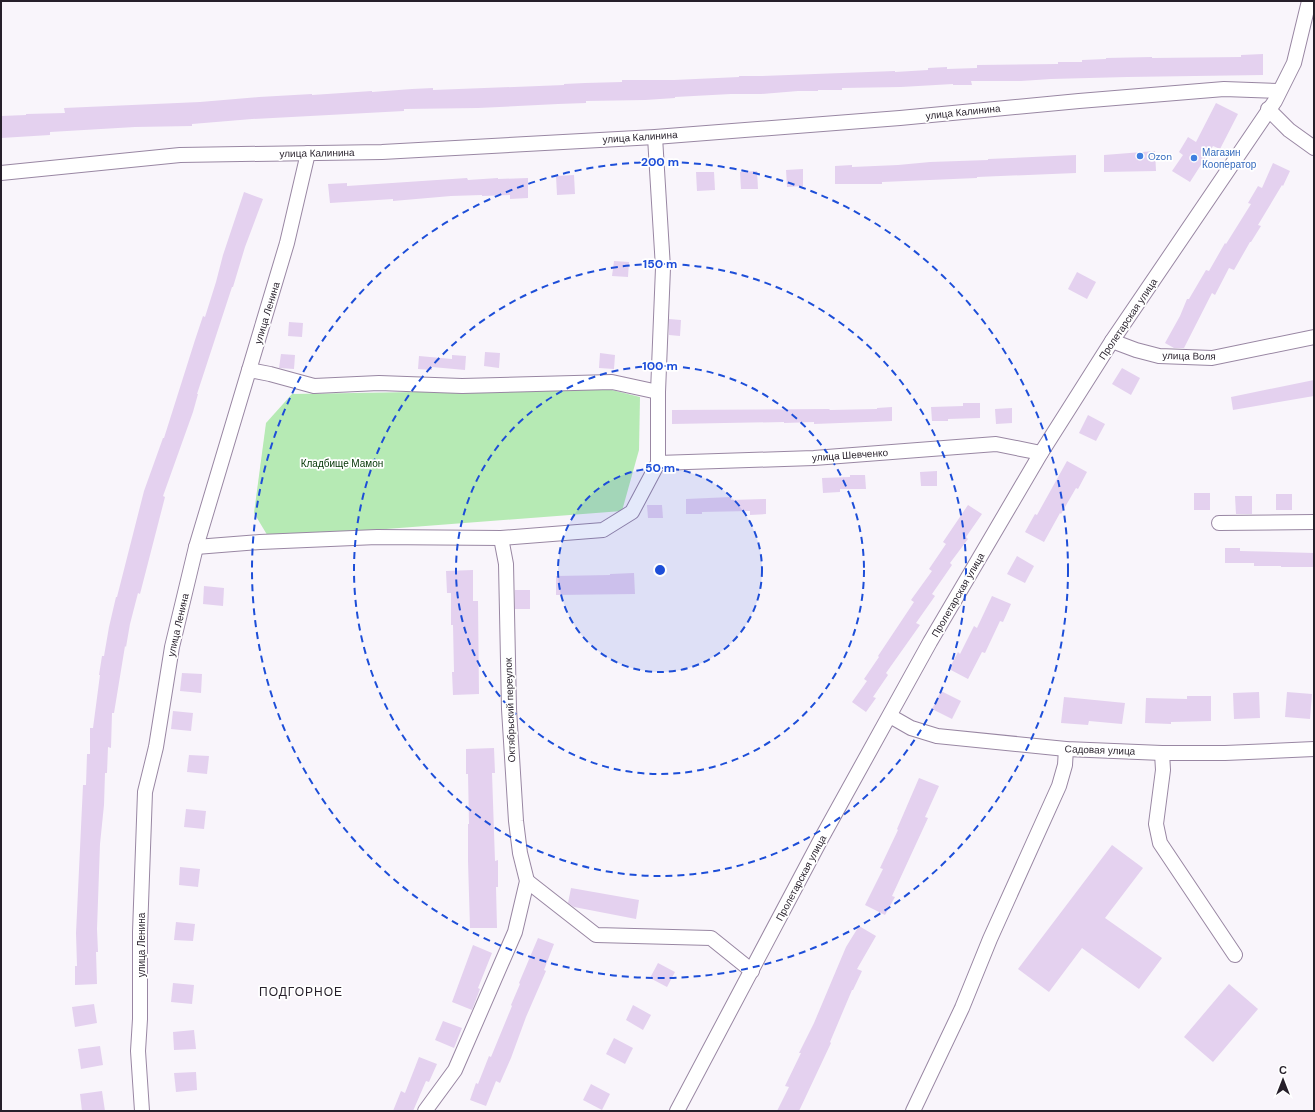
<svg xmlns="http://www.w3.org/2000/svg" width="1315" height="1112" font-family="'DM Sans',sans-serif">
<rect width="100%" height="100%" fill="#f9f5fb"/>
<!-- green -->
<path fill="#b6eab4" d="M608,389L640,397L639,450L622,511L269,538L254,513L266,423L292,394Z"/>
<!-- building -->
<g fill="#e4d1ef">
<path d="M1263,54V75L1127,77L1051,79L1021,81H971L972,85H953V84L901,87L842,88V90H818V91H798L761,94H731L675,97V98L645,100L586,101V103L558,104L478,108L404,109V111L252,119L192,124V126L135,127L50,132V135L1,138V116L26,115V114L65,113L64,108L200,102L259,97L312,94V95L372,91V92L412,89L433,88V90L564,85V84L585,83L622,82V80H674L739,77V76H761L895,71V72L928,70V68L947,67V69L977,68V65L1058,64V62H1082V60L1106,59V58L1152,57V58L1241,57V55Z"/>
<path d="M1216,103L1238,114L1220,149L1213,146L1190,182L1172,171L1183,155L1179,152L1188,137L1196,142Z"/>
<path d="M1155,151L1156,171L1104,172V155Z"/>
<path d="M1076,155V173L977,177V178L882,182V184H835V166L852,165V167L898,165L930,162L988,160V159Z"/>
<path d="M1273,163L1290,171L1283,186L1282,185L1258,225L1261,226L1251,242H1250L1234,270L1229,268L1215,295L1212,293L1184,348H1174L1165,343L1180,316L1187,299H1189L1206,270L1209,271L1225,243L1226,244L1251,204L1248,203L1258,186L1262,188Z"/>
<path d="M803,169V186L787,187L786,170Z"/>
<path d="M757,171L758,189H741L740,172Z"/>
<path d="M696,172H714L715,190L697,191Z"/>
<path d="M574,175L575,194L557,195L556,176Z"/>
<path d="M467,178L468,180L498,178V179L528,178V198L510,199V195L482,196V195L451,196L393,201V199L330,203L328,184L347,183V186Z"/>
<path d="M244,192L263,199L245,247L233,287H232L197,394H198L193,412L163,496L165,497L140,594L138,593L130,624L126,647L125,646L114,713H112L111,748L108,747L107,773H105L104,805L100,844L97,929L98,952H96L97,984L75,985V966H77L76,933L83,785H86L87,754H90V728H93L100,675H99L102,656H104L109,627L116,597H117L144,491L163,438H164L195,340L203,316L205,317L216,282L223,255Z"/>
<path d="M614,261L629,262L628,277L612,276Z"/>
<path d="M1077,272L1096,282L1087,299L1068,289Z"/>
<path d="M669,319L681,320L680,336L669,335Z"/>
<path d="M289,322L303,323L302,337L288,336Z"/>
<path d="M485,352L500,353L499,368L484,366Z"/>
<path d="M600,353L615,355L614,369L599,368Z"/>
<path d="M281,354L295,355L294,369L279,368Z"/>
<path d="M452,355L466,356L465,370L432,367V370L418,369L419,356L452,359Z"/>
<path d="M1122,368L1140,378L1131,395L1112,384Z"/>
<path d="M1314,380V396L1233,410L1231,397Z"/>
<path d="M963,403H980V418L948,419V421H932L931,407L963,406Z"/>
<path d="M892,407V421L814,424V422L784,423V422L672,424V410L829,409L830,410L877,409V408Z"/>
<path d="M1012,408V423L996,424L995,409Z"/>
<path d="M1088,415L1105,424L1096,441L1079,433Z"/>
<path d="M1067,461L1087,472L1078,489L1076,488L1061,514L1060,513L1044,542L1025,532L1035,514L1037,515Z"/>
<path d="M937,471V486H921L920,472Z"/>
<path d="M850,475H865L866,489H840V492L823,493L822,478L850,477Z"/>
<rect x="1194" y="493" width="16" height="17"/>
<rect x="1276" y="494" width="16" height="16"/>
<path d="M1235,496H1252V514H1236Z"/>
<path d="M731,497V500L766,499V514L750,515V511L702,512V514H686V499Z"/>
<path d="M647,505H662L663,518H648Z"/>
<path d="M968,505L982,514L966,537L968,539L950,563L952,565L932,594L935,596L916,623L920,625L886,673L888,675L873,697L876,698L866,712L852,702L867,681L864,679L879,657L878,656L914,602L911,600L932,571L929,569L946,544L943,542Z"/>
<path d="M1225,548H1240V551L1314,553V567H1281V566H1254V563H1225Z"/>
<path d="M1017,556L1034,566L1025,583L1007,574Z"/>
<path d="M473,570V601H478L479,694L453,695L452,672H454L453,625H451V593H447L446,571Z"/>
<path d="M634,573L635,594L556,595V576L610,575V574Z"/>
<path d="M204,586L224,588L223,606L203,604Z"/>
<rect x="515" y="590" width="15" height="19"/>
<path d="M992,596L1011,604L1003,622L1000,621L985,653L982,652L968,679L949,669L958,652L960,654L974,626L977,628Z"/>
<path d="M182,673L202,674L201,693L180,691Z"/>
<path d="M941,691L961,701L952,719L932,709Z"/>
<path d="M1259,692L1260,718L1234,719L1233,693Z"/>
<path d="M1287,692L1312,694L1310,719L1285,717Z"/>
<path d="M1187,696H1211V721L1171,722V724L1145,723L1146,698L1187,699Z"/>
<path d="M1064,697L1125,703L1122,724L1089,721L1088,725L1061,723Z"/>
<path d="M173,711L193,713L191,731L171,729Z"/>
<path d="M494,748L495,773H492L495,861L498,860V887H496L497,928H470L468,861V824H469L468,774H466V749Z"/>
<path d="M189,755L209,756L207,774L187,772Z"/>
<path d="M919,778L939,786L925,817L928,818L892,896L895,897L885,915L865,905L883,869L880,868L898,830L897,829Z"/>
<path d="M186,809L206,811L204,829L184,827Z"/>
<path d="M1112,845L1143,868L1105,918L1162,958L1139,989L1082,948L1049,992L1018,969Z"/>
<path d="M180,867L200,869L198,887L179,885Z"/>
<path d="M571,888L639,900L636,919L574,907L568,903Z"/>
<path d="M176,922L195,924L193,941L174,940Z"/>
<path d="M859,926L876,936L857,969L862,971L853,990H852L830,1042L831,1043L799,1111H777L789,1087L785,1086L801,1053H799L814,1023L846,947Z"/>
<path d="M538,938L554,944L544,970L546,971L526,1017L511,1058L500,1083L496,1081L486,1106L470,1100L476,1083L478,1084L489,1056L491,1057L512,1006L511,1005L520,984L519,983Z"/>
<path d="M473,945L492,953L478,988L480,989L472,1010L452,1002Z"/>
<path d="M658,963L675,972L667,987L650,978Z"/>
<path d="M173,983L194,985L192,1004L171,1002Z"/>
<path d="M1229,984L1258,1009L1213,1062L1184,1037Z"/>
<path d="M94,1004L97,1023L75,1027L72,1007Z"/>
<path d="M633,1005L651,1015L643,1030L626,1020Z"/>
<path d="M443,1021L462,1028L454,1048L435,1040Z"/>
<path d="M194,1030L196,1049L174,1050L173,1032Z"/>
<path d="M614,1038L633,1048L625,1064L606,1054Z"/>
<path d="M100,1046L103,1065L81,1069L78,1049Z"/>
<path d="M419,1057L437,1064L429,1082L426,1081L413,1111H393L401,1091L405,1093Z"/>
<path d="M196,1072L197,1090L176,1092L174,1073Z"/>
<path d="M591,1084L610,1094L602,1110L583,1100Z"/>
<path d="M102,1091L105,1111H82L80,1094Z"/>
</g>
<g fill="none" stroke-linecap="round" stroke-linejoin="round">
<defs>
<g id="minor">
<path d="M1268,109L1289,130L1314,148"/>
<path d="M1,173L180,155L382,152L655,137L900,118L1079,101L1224,89L1279,91"/>
<path d="M1112,341L1136,350L1159,356L1212,358L1314,337"/>
<path d="M249,370L270,374L314,386L379,383L462,386L612,382L658,392"/>
<path d="M658,463L814,458L996,444L1041,453"/>
<path d="M1219,523L1314,522"/>
<path d="M196,547L260,542L377,537L501,538L603,530L632,512L658,463V392L663,268L655,137"/>
<path d="M890,716L911,728L937,736L1066,749L1162,753H1225L1314,749"/>
<path d="M1162,753L1163,770L1156,824L1160,843L1235,955"/>
<path d="M527,881L596,935L711,938L752,971"/>
<path d="M142,1111L138,1051L140,1019V932L145,792L156,747L172,647L196,547L287,243L308,153"/>
<path d="M425,1111L455,1070L515,932L527,881L520,853L516,821L509,709L506,564L501,538"/>
<path d="M677,1111L821,839L930,642L1041,453L1112,341L1275,101L1294,63L1309,1"/>
<path d="M913,1111L962,1008L990,939L1059,786L1065,765L1066,749"/>
</g>
</defs>
<!-- minor casing -->
<use href="#minor" stroke="#9987a3" stroke-width="16"/>
<!-- minor -->
<use href="#minor" stroke="#fff" stroke-width="14"/>
</g>
<!-- distance rings -->
<circle cx="660" cy="570" r="102" fill="#1d4ed8" fill-opacity=".12"/>
<g fill="none" stroke="#1d4ed8" stroke-width="2" stroke-dasharray="7 5">
<circle cx="660" cy="570" r="102"/>
<circle cx="660" cy="570" r="204"/>
<circle cx="660" cy="570" r="306"/>
<circle cx="660" cy="570" r="408"/>
</g>
<!-- markers -->
<g fill="#3f7fe0" stroke="#fff" stroke-width="1.5">
<circle cx="1140" cy="156" r="4"/>
<circle cx="1194" cy="158" r="4"/>
</g>
<g text-anchor="middle" dominant-baseline="central" stroke-width="3.5" stroke-linejoin="round" paint-order="stroke">
<!-- street labels -->
<g font-size="10" fill="#261f2a" stroke="#fff">
<text transform="translate(963 112) rotate(-6)">улица Калинина</text>
<text transform="translate(640 137) rotate(-4)">улица Калинина</text>
<text transform="translate(317 153) rotate(-1)">улица Калинина</text>
<text transform="translate(267 313) rotate(-73)">улица Ленина</text>
<text transform="translate(1128 319) rotate(-56)">Пролетарская улица</text>
<text transform="translate(1189 356) rotate(1)">улица Воля</text>
<text transform="translate(850 455) rotate(-4)">улица Шевченко</text>
<text transform="translate(958 595) rotate(-60)">Пролетарская улица</text>
<text transform="translate(178 625) rotate(-77)">улица Ленина</text>
<text transform="translate(510 710) rotate(-92)">Октябрьский переулок</text>
<text transform="translate(1100 750) rotate(2)">Садовая улица</text>
<text transform="translate(801 878) rotate(-62)">Пролетарская улица</text>
<text transform="translate(141 945) rotate(-90)">улица Ленина</text>
</g>
<!-- shop labels -->
<g font-size="10" fill="#366cbe" stroke="#fff" text-anchor="start">
<text x="1202" y="152">Магазин<tspan x="1202" dy="12">Кооператор</tspan></text>
<text x="1148" y="156">Ozon</text>
</g>
<!-- park labels -->
<g font-size="10" fill="#003402" stroke="#fff">
<text x="342" y="463">Кладбище Мамон</text>
</g>
<!-- quarter labels -->
<g font-size="12" letter-spacing="1" fill="#261f2a" stroke="#fff">
<text x="301" y="992">ПОДГОРНОЕ</text>
</g>
</g>
<circle cx="660" cy="570" r="6" fill="#1d4ed8" stroke="#fff" stroke-width="2"/>
<g font-size="12" text-anchor="middle" font-weight="bold" fill="#1d4ed8" stroke="#fff" stroke-width="3.5" stroke-linejoin="round" paint-order="stroke">
<text x="660" y="166">200 m</text>
<text x="660" y="268">150 m</text>
<text x="660" y="370">100 m</text>
<text x="660" y="472">50 m</text>
</g>
<!-- border -->
<rect width="1315" height="1112" fill="none" stroke="#261f2a" stroke-width="4"/>
<!-- north arrow -->
<g transform="translate(1283 1080)" stroke="#ffffff" stroke-width="3" paint-order="stroke">
<path d="M0-3L7 15L0 10L-7 15Z" fill="#261f2a"/>
<text y="-6" font-size="11" font-weight="bold" text-anchor="middle" fill="#261f2a">С</text>
</g>
</svg>
